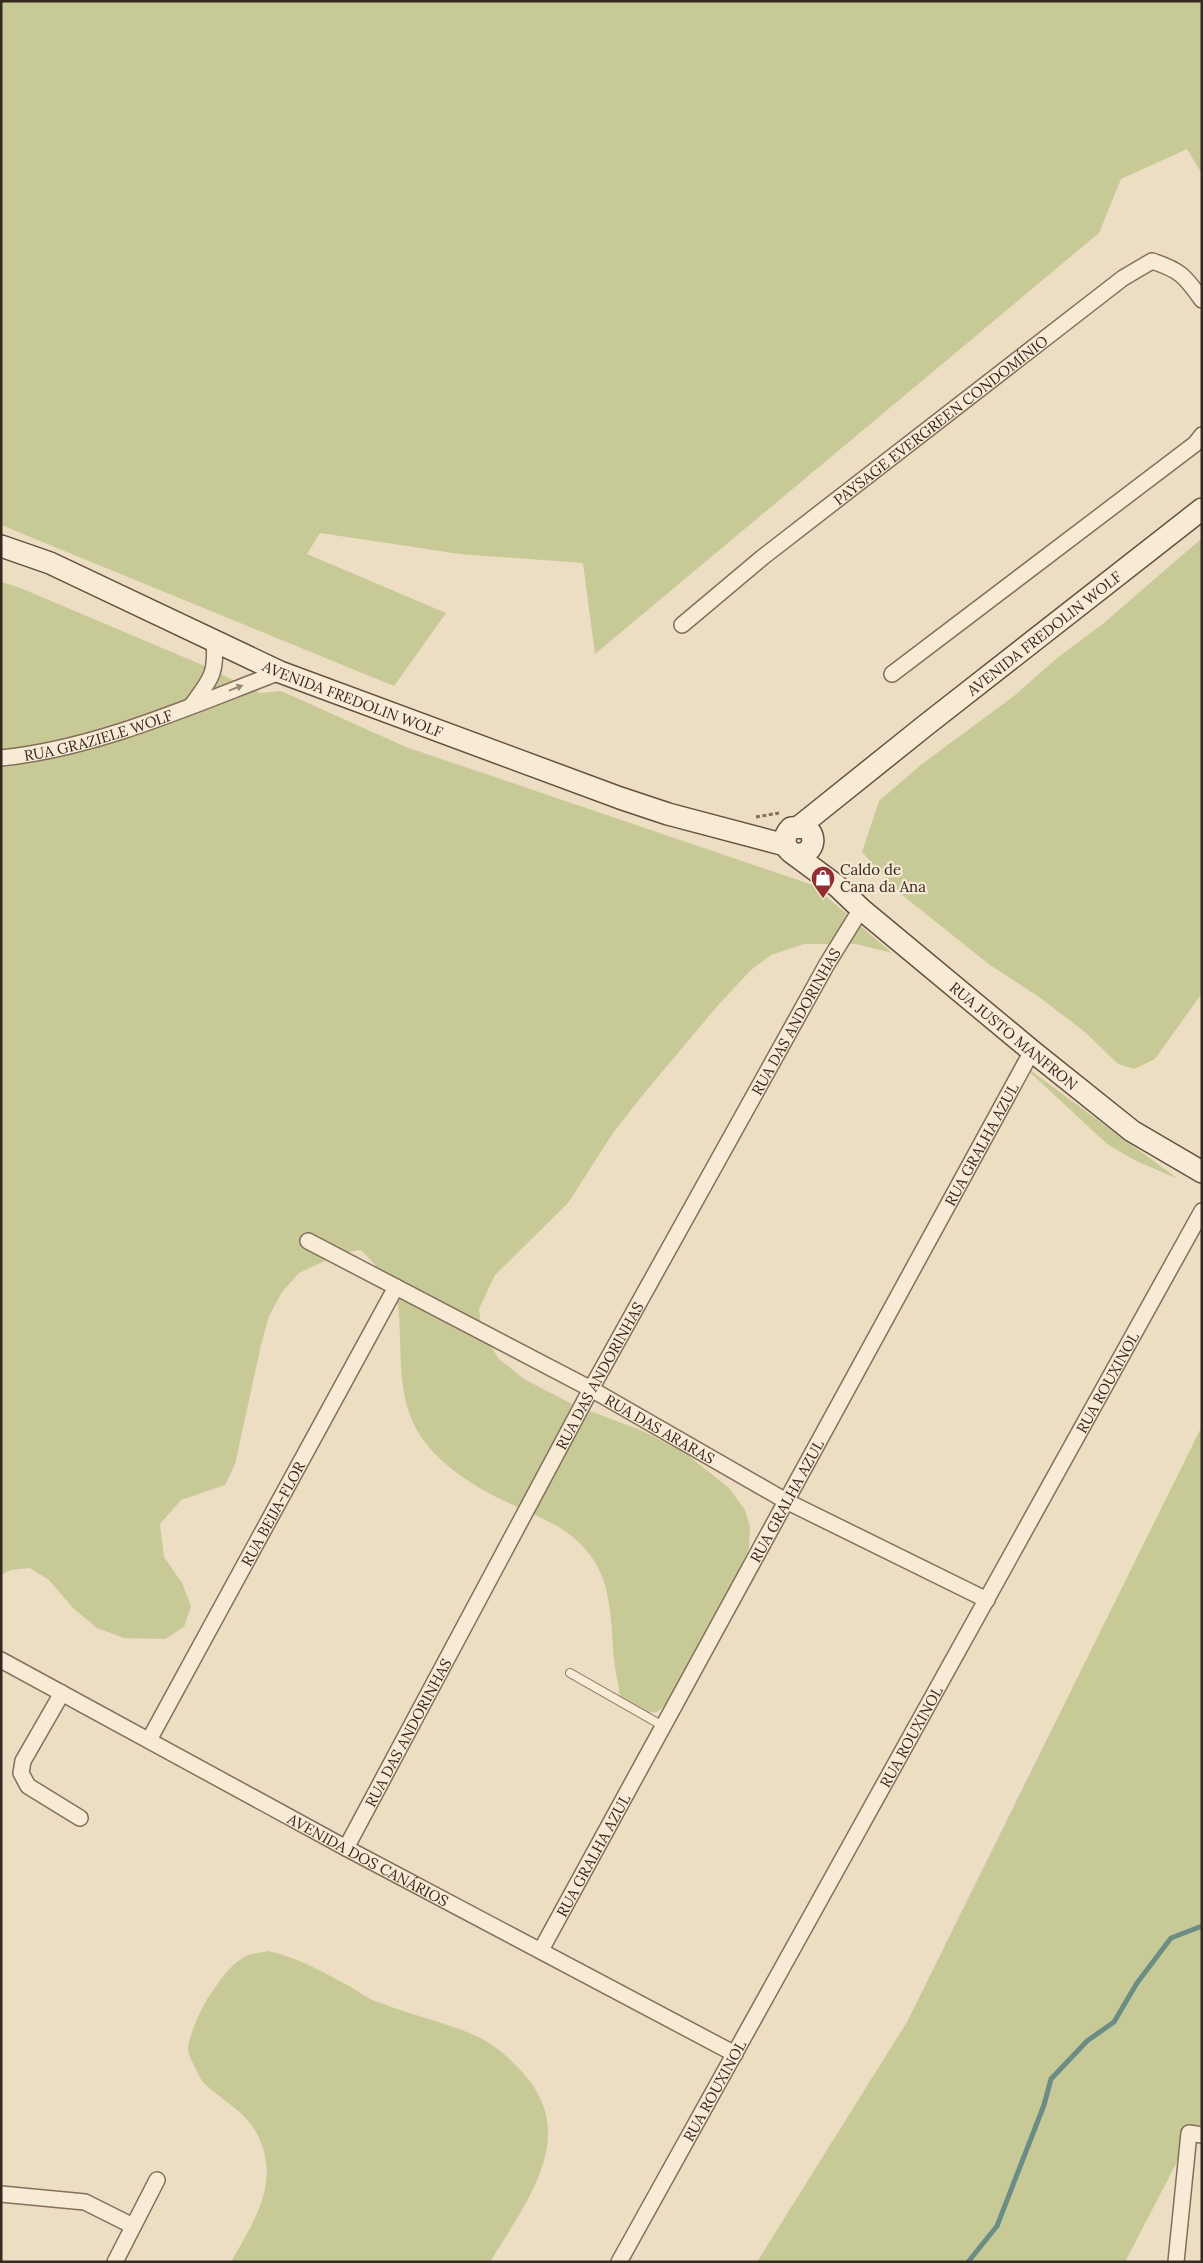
<svg xmlns="http://www.w3.org/2000/svg" width="1203" height="2263" font-family="Lora,serif">
<rect width="100%" height="100%" fill="#ecddc3"/>
<!-- green -->
<g fill="#c7ca97">
<path d="M1,1H1202V174L1187,149L1121,179L1099,233L595,654L583,563L460,554L320,533L307,554L446,613L394,686L1,525Z"/>
<path d="M1202,538V993L1155,1059L1134,1069L1118,1064L1085,1032L1039,997L990,965L946,930L901,894L862,852L879,801L922,764L1014,696L1057,658L1104,623Z"/>
<path d="M1,582L18,587L200,664L260,693L281,691L406,747L813,885L892,953L856,944H804L771,955L751,970L720,1003L641,1097L613,1133L568,1203L495,1275L479,1309L482,1331L498,1358L524,1379L574,1405L643,1431L685,1453L729,1488L745,1510L750,1527L749,1548L738,1576L676,1696L657,1712L636,1714C631,1710 626,1706 622,1701C619,1696 619,1688 618,1683C608,1640 618,1592 590,1555C563,1518 514,1510 478,1487C460,1476 441,1462 428,1446C401,1414 401,1376 400,1335C399,1323 400,1310 396,1298C389,1278 375,1265 361,1250L342,1253L299,1273L282,1292L269,1316L261,1345L235,1464L225,1485L181,1500L160,1524L164,1557L182,1583L191,1606L184,1627L165,1639L124,1638L97,1628L73,1608L49,1580L30,1568L11,1570L1,1575Z"/>
<path d="M1006,1050L1023,1065L1178,1179L1134,1160L1107,1144Z"/>
<path d="M1202,1426V2123L1189,2139L1125,2262H757L907,2022Z"/>
<path d="M268,1951C298,1957 324,1973 351,1987C360,1993 370,2000 381,2003C411,2015 444,2022 474,2035C495,2044 509,2058 524,2074C580,2137 525,2204 490,2262H231C250,2228 275,2193 264,2152C253,2112 228,2107 203,2082C200,2078 189,2056 188,2051C187,2039 201,2009 208,1998C218,1983 229,1965 246,1956C252,1953 261,1953 268,1951Z"/>
</g>
<g fill="none" stroke-linecap="round" stroke-linejoin="round">
<!-- stream -->
<path stroke="#6c8d83" stroke-width="5" d="M968,2262L997,2226L1044,2105L1051,2079L1087,2041L1114,2022L1137,1983L1171,1938L1202,1926"/>
<defs>
<path id="lane" d="M570,1673L663,1726"/>
<g id="street">
<path id="s1" d="M682,625L763,557L1123,278L1152,261C1180,270 1185,276 1202,300"/>
<path d="M892,674L1195,444L1202,435"/>
<path d="M192,705C210,680 217,674 214,642"/>
<path id="s2" d="M1,758C98,748 190,706 280,672"/>
<path id="s3" d="M308,1241L591,1389L786,1501L987,1600"/>
<path id="s4" d="M1,1660L346,1848L735,2054"/>
<path d="M62,1693L23,1761L21,1773L28,1786L80,1818"/>
<path id="s5" d="M149,1740L396,1287"/>
<path id="s6" d="M346,1848L591,1389L827,964L861,909"/>
<path id="s7" d="M541,1950L1032,1051"/>
<path d="M1,2194L85,2202L133,2226"/>
<path d="M115,2262L157,2180"/>
<path id="s8" d="M619,2262L1202,1211"/>
<path d="M1176,2262L1189,2133L1202,2135"/>
</g>
<g id="secondary">
<path id="s9" d="M1,546L50,563L280,672L620,798L668,814L785,845"/>
<path id="s10" d="M800,826L926,725L1202,509"/>
<path id="s11" d="M796,854C813,856 819,836 805,827L791,828C783,836 783,845 791,852L837,886L861,909L1032,1051L1132,1131L1202,1172"/>
</g>
</defs>
<!-- lane casing -->
<use href="#lane" stroke="#856f5a" stroke-width="10"/>
<!-- street casing -->
<use href="#street" stroke="#856f5a" stroke-width="18"/>
<!-- secondary casing -->
<use href="#secondary" stroke="#67503e" stroke-width="24"/>
<!-- path -->
<path stroke="#856f5a" stroke-width="3" stroke-dasharray="4 2.5" stroke-linecap="butt" d="M756,817L779,813"/>
<!-- lane -->
<use href="#lane" stroke="#f7ebd6" stroke-width="8"/>
<!-- street -->
<use href="#street" stroke="#f7ebd6" stroke-width="15"/>
<!-- secondary -->
<use href="#secondary" stroke="#f7ebd6" stroke-width="21"/>
</g>
<!-- one-way arrows -->
<defs><path id="oneway-solid" d="M-6-.8H1V-3.2L6.5 0L1 3.2V.8H-6Z" transform="scale(1.25)"/></defs>
<use fill="#968a7a" href="#oneway-solid" transform="translate(236 688) rotate(-21)"/>
<!-- icons -->
<defs>
<symbol id="shop-pin" viewBox="-11 -11 22 30"><path d="M0 17L-7.5 6A9.5 9.5 0 1 1 7.5 6Z" fill="#922d34" stroke="#f4e8d2"/><path d="M-5-2.5h2.3a2.7 3.5 0 0 1 5.4 0H5L5.5 6h-11ZM-1.5-2.5h3a1.5 2.3 0 0 0-3 0Z" fill="#fff"/></symbol>
</defs>
<g fill-rule="evenodd">
<use href="#shop-pin" x="809" y="864" width="28" height="38"/>
</g>
<g text-anchor="middle" dominant-baseline="central" stroke-width="4.5" stroke-linejoin="round" paint-order="stroke">
<!-- street labels -->
<g font-size="15" fill="#36281e" stroke="#f4e8d2">
<text stroke="none"><textPath href="#s1" startOffset="330">PAYSAGE EVERGREEN CONDOMÍNIO</textPath></text>
<text stroke="none"><textPath href="#s10" startOffset="311">AVENIDA FREDOLIN WOLF</textPath></text>
<text stroke="none"><textPath href="#s9" startOffset="384">AVENIDA FREDOLIN WOLF</textPath></text>
<text stroke="none"><textPath href="#s2" startOffset="100">RUA GRAZIELE WOLF</textPath></text>
<text stroke="none"><textPath href="#s6" startOffset="941">RUA DAS ANDORINHAS</textPath></text>
<text stroke="none"><textPath href="#s11" startOffset="371">RUA JUSTO MANFRON</textPath></text>
<text stroke="none"><textPath href="#s7" startOffset="918">RUA GRALHA AZUL</textPath></text>
<text stroke="none"><textPath href="#s6" startOffset="536">RUA DAS ANDORINHAS</textPath></text>
<text stroke="none"><textPath href="#s8" startOffset="1006">RUA ROUXINOL</textPath></text>
<text stroke="none"><textPath href="#s3" startOffset="399">RUA DAS ARARAS</textPath></text>
<text stroke="none"><textPath href="#s7" startOffset="512">RUA GRALHA AZUL</textPath></text>
<text stroke="none"><textPath href="#s5" startOffset="258">RUA BEIJA-FLOR</textPath></text>
<text stroke="none"><textPath href="#s6" startOffset="131">RUA DAS ANDORINHAS</textPath></text>
<text stroke="none"><textPath href="#s8" startOffset="601">RUA ROUXINOL</textPath></text>
<text stroke="none"><textPath href="#s7" startOffset="108">RUA GRALHA AZUL</textPath></text>
<text stroke="none"><textPath href="#s4" startOffset="418">AVENIDA DOS CANÁRIOS</textPath></text>
<text stroke="none"><textPath href="#s8" startOffset="196">RUA ROUXINOL</textPath></text>
</g>
<!-- poi labels -->
<g font-size="15" fill="#36281e" stroke="#f4e8d2" text-anchor="start">
<text x="840" y="869">Caldo de<tspan x="840" dy="17">Cana da Ana</tspan></text>
</g>
</g>
<!-- border -->
<rect width="1203" height="2263" fill="none" stroke="#36281e" stroke-width="5"/>
</svg>
